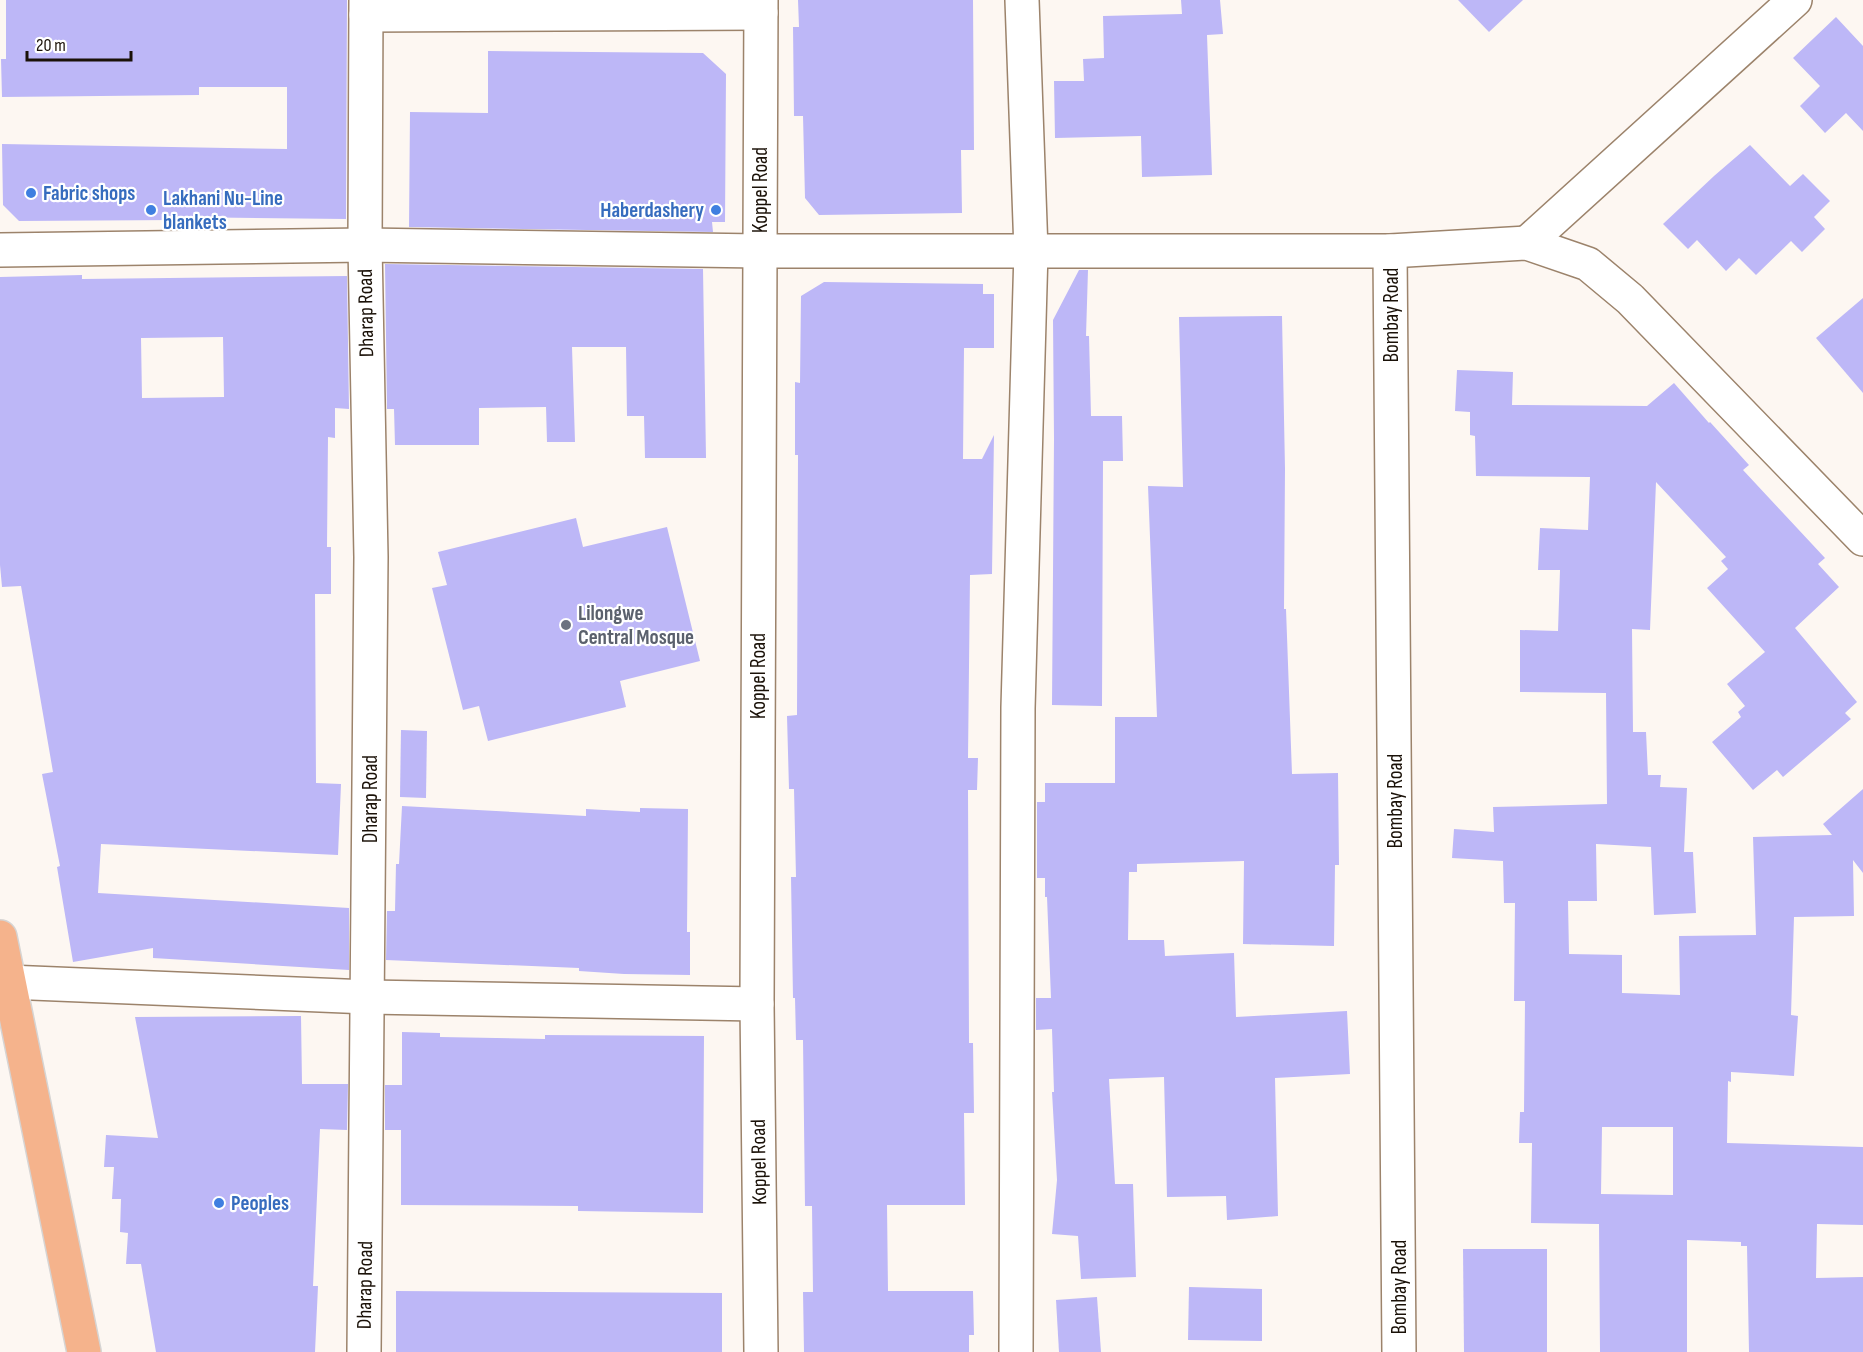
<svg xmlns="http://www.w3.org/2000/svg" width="1863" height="1352" font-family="'Sofia Sans Condensed',sans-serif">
<rect width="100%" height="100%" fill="#fdf7f2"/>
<!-- building -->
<g fill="#bdb7f7" fill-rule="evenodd">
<path d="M6,0H347L346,219L177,217V220L19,221L3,205L2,144L287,149V87H199V95L2,97L1,59H6Z"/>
<path d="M798,0H973L974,150H961L962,213L819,215L805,198L803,116H794L793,27H799Z"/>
<path d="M1181,0H1220L1223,34L1207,35L1212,175L1142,177L1141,136L1055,138L1054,81H1084L1083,59L1104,58L1103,16L1182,14Z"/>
<path d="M1458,0H1523L1489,32Z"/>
<path d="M1836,17L1863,46V131L1846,113L1825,133L1800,106L1820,86L1793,58Z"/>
<path d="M488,51L703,53L726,74L725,222H712L713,232L409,227L410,112L488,113Z"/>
<path d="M1750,145L1790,186L1803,174L1830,201L1814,217L1825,229L1802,252L1791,241L1756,275L1739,258L1726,271L1697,240L1688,249L1663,224L1714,176Z"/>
<path d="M385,264L703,269L706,458H645L644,416H627L626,347H572L575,442H547L546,407L479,408V445H395L394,409H387Z"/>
<path d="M1079,270H1088L1086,336H1089L1091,416H1122L1123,461H1103L1102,706L1052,705L1054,439L1053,320Z"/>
<path d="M82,275V279L347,276L349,409L335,408V438L328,437L327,547H331V594H315L316,783L341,784L338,855L101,844L98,893L349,908V970L153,958V948L73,962L57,867L60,866L42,774L53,772L21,586L2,587L0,565V277ZM223,337L224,397L142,398L141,338Z"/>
<path d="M824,282L983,284V294H994V348H964L963,459H982L994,435L992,574L970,575L968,758H978L977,790H968L969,1043H973L974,1113H964L965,1205H887L888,1291H973L974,1335H969V1352H804L803,1292H813L812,1206H805L803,1040H796L795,998H793L791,877H796L794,789H789L787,716L797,715L798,455H795V382L800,383L801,296Z"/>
<path d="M1863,298V393L1816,338Z"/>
<path d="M1282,316L1285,469L1284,609H1286L1292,774L1338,773L1339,865H1335L1334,946L1243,944L1244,861L1137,864V872H1129L1128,940H1164L1165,956L1234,953L1236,1017L1347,1011L1350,1074L1275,1078L1278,1216L1227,1220L1226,1196L1167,1197L1164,1077L1109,1079L1115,1184H1133L1136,1277L1081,1279L1078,1236L1052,1234L1057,1180L1052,1092H1054L1052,1029L1036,1030V998H1051L1047,897H1045V878H1037V802H1045V783H1115V717H1157L1148,486L1183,487L1179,317Z"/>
<path d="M1457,370L1513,372L1512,405L1647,406L1674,383L1709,423L1710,422L1749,465L1743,470L1825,558L1818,564L1839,587L1795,628L1857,702L1845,713L1851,719L1783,777L1777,770L1753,790L1712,742L1741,717L1738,712L1745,706L1727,684L1765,652L1707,588L1728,569L1721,561L1726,557L1656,482L1650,630L1632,629L1633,732H1646L1648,775H1661L1660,787L1687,788L1684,852H1693L1696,913L1654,915L1651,847L1596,844L1597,901H1568L1569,954L1622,955V993L1680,995L1679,936L1756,935L1753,837L1832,835L1823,824L1863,789V873L1853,860L1854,916L1794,917L1791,1015L1798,1016L1794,1076L1731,1072V1082L1728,1081L1727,1143L1863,1147V1225L1817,1224L1816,1278L1863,1277V1352H1749L1747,1246H1741V1242L1687,1240V1352H1600L1599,1224L1531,1223L1532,1143H1519L1520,1112H1524L1525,1001H1514L1515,903H1504L1503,861L1452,858L1454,829L1494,832L1493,807L1607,804L1606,693L1520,692V630L1558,631L1560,570H1538L1540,528L1588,530L1590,477L1476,476L1475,436L1470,435V412L1455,411ZM1602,1127H1673V1195L1601,1194Z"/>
<path d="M576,518L583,547L667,527L700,661L620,681L626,707L488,741L479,706L463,710L432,588L447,585L438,552Z"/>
<path d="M401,730L427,731L426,798L400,797Z"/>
<path d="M402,806L586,816V809L640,812V808L688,809L687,932H690V975L624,974L579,971V968L386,960L387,911H395L396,864H399Z"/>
<path d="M301,1016L302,1084H348L347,1130L320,1129L313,1286H318L315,1352H156L141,1264H126L128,1233L120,1232L121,1199H112L114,1167H104L106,1135L158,1138L135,1017Z"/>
<path d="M402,1032L440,1033V1037L545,1039V1035L704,1036L703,1213L578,1211V1206L401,1205V1130H385V1085H402Z"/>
<path d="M1463,1249H1547V1352H1464Z"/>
<path d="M1189,1287L1262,1289V1341L1188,1340Z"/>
<path d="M396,1291L722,1293V1352H396Z"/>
<path d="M1097,1297L1101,1352H1059L1056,1300Z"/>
</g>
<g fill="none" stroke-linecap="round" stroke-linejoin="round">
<defs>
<g id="minor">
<path d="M761,0L757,1004L761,1352"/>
<path d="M366,15L761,13"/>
<path d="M1527,243L1795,0"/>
<path d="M0,250L365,245L760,251H1390L1527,243L1588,264L1630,299L1863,539"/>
<path d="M1390,251L1399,1352"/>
<path d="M8,982L368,997L757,1004"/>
<path d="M364,1352L371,557L365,245L366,0"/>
<path d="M1016,1352L1018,708L1031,251L1022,0"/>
</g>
<path id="highway" d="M0,937L84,1352"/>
</defs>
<!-- minor casing -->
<use href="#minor" stroke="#9c836b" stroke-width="36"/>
<!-- highway casing -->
<use href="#highway" stroke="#d6d4d3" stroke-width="36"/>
<!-- minor -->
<use href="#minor" stroke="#fff" stroke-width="33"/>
<!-- highway -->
<use href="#highway" stroke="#f5b38c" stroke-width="33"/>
</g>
<!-- markers -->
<g fill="#3f7fe0" stroke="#fff" stroke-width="2">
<circle cx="31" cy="193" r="6"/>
<circle cx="151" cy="210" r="6"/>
<circle cx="716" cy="210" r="6"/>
<circle cx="219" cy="1203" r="6"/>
</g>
<circle fill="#6b7280" stroke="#fff" stroke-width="2" cx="566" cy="625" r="6"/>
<g text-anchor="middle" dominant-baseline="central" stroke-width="4.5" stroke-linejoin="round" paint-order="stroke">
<!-- street labels -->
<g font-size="21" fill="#1a1108" stroke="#fff">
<text transform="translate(760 190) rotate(-90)">Koppel Road</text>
<text transform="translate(366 313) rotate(-91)">Dharap Road</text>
<text transform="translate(1391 315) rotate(-90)">Bombay Road</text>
<text transform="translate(758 676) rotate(-90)">Koppel Road</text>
<text transform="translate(370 799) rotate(-90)">Dharap Road</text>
<text transform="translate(1395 801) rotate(-90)">Bombay Road</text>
<text transform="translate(759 1162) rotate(-91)">Koppel Road</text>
<text transform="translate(365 1285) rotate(-89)">Dharap Road</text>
<text transform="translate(1399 1287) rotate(-90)">Bombay Road</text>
</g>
<!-- shop labels -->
<g font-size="21" font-weight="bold" fill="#366cbe" stroke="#fff" text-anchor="start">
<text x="43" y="193">Fabric shops</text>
<text x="163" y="198">Lakhani Nu-Line<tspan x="163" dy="24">blankets</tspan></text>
<text x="704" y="210" text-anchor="end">Haberdashery</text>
<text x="231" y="1203">Peoples</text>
</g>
<!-- worship labels -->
<g font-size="21" font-weight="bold" fill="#5b616d" stroke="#fff" text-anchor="start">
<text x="578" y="613">Lilongwe<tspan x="578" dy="24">Central Mosque</tspan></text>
</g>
</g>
<!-- scale -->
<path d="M27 51v9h104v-9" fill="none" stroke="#1a1108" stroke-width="3"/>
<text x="36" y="51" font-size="18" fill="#1a1108" stroke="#ffffff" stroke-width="4.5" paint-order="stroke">20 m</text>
</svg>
